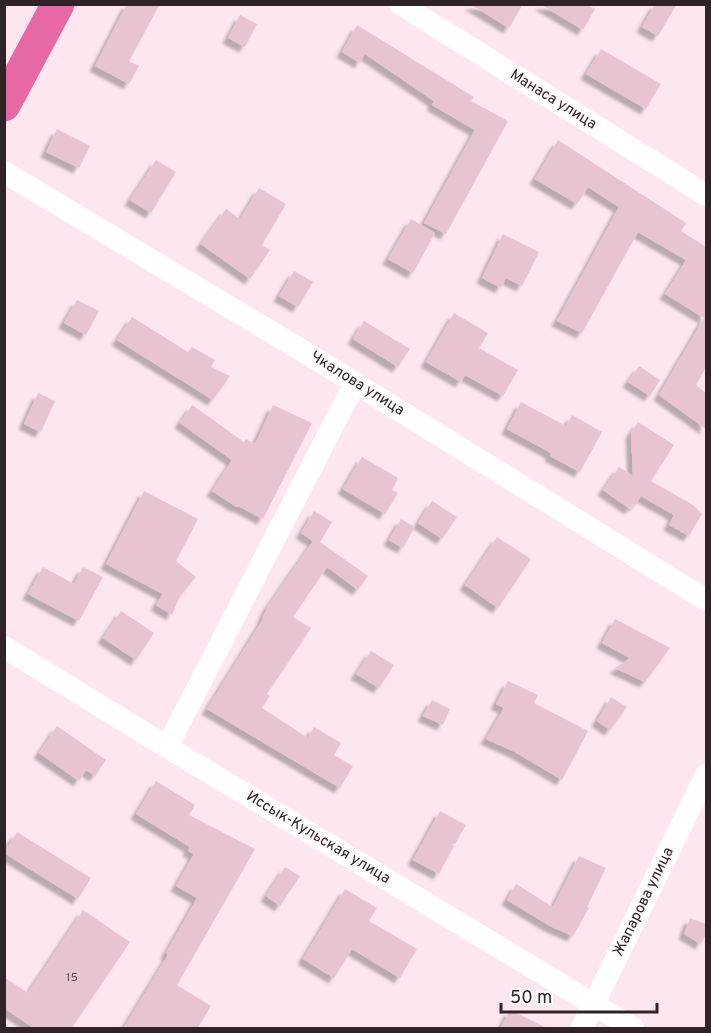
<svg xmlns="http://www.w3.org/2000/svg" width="711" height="1033" font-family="Overpass,sans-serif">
<defs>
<filter id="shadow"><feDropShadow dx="-5.5" dy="5.5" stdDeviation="1.5" flood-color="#0004"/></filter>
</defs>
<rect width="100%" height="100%" fill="#fde6ef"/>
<!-- building -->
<g fill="#e8c4d2" filter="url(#shadow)">
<path d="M127,4H160L129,61L139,66L129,84L95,66Z"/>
<path d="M470,4H523L509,28Z"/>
<path d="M540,4H586L595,9L583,30Z"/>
<path d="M655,4H677L658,36L642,27Z"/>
<path d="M240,15L257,24L245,47L228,38Z"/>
<path d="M357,25L474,97L471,101L508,121L446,234L424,223L475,130L432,105L434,101L365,54L360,63L342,52Z"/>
<path d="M601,49L661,84L646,109L586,74Z"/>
<path d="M57,129L90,146L79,168L46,152Z"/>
<path d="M558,140L686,223L681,231L706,247V367L696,385L706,393V429L659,395L704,318L665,294L686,260L638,232L582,333L557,321L619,207L588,187L577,204L535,179Z"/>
<path d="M156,160L176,172L151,213L130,200Z"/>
<path d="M259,188L286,204L262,245L270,250L250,279L201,244L226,209L240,219Z"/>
<path d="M411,219L435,233L413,273L388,259Z"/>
<path d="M503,234L539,252L522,286L506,278L501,288L482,278Z"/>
<path d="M294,271L313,282L298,307L279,296Z"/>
<path d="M77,300L99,311L86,335L64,323Z"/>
<path d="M454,313L488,333L479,348L518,370L503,396L465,375L461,382L426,362Z"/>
<path d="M132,317L188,352L192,347L215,360L211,367L230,376L213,400L117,340Z"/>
<path d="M364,321L410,349L398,367L353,339Z"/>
<path d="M639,366L660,380L650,396L628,382Z"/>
<path d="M38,393L55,401L41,432L24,424Z"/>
<path d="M521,402L566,426L572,415L602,432L580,472L550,456L551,453L507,429Z"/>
<path d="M192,405L244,442L246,439L255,444L273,405L312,423L263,519L238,506L237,507L212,491L232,460L180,423Z"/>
<path d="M638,422L674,445L651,481L693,505L702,514L689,536L669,525L674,515L641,496L634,507V503L630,509L603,490L619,467L633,476L631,433Z"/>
<path d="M362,457L398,478L392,490L398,493L385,514L343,489Z"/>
<path d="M144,491L198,519L176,561L196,577L180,596L172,615L156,605L163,594L106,564Z"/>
<path d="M432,501L457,517L442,539L418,523Z"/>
<path d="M314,511L332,522L320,542L368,576L358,590L327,567L293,617L311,628L267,694L270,696L262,708L308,738L314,727L341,743L334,755L353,766L340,788L207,709L263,619H262L268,606L313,541L301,533Z"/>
<path d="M401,519L415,527L403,548L389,540Z"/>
<path d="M497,537L531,559L498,608L465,585Z"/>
<path d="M43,567L74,584L83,567L103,577L79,621L28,594Z"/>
<path d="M121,611L154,633L136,660L103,638Z"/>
<path d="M615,619L670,648L645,682L615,668L630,658L602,643Z"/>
<path d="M371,651L394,665L379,688L356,674Z"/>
<path d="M508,681L538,695L534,703L588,731L562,780L515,752L486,739L504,708L496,704Z"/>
<path d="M611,697L627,707L610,730L597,721Z"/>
<path d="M432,700L450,709L443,725L423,716Z"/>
<path d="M57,726L106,760L95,776L86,770L79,781L39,753Z"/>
<path d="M156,781L195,805L189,815L255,849L177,985L211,1006L197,1029H123L168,955L166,953L197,898L176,886L194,854L188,851L190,847L136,814Z"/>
<path d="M440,811L466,825L455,844L447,842L454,846L439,874L413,860Z"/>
<path d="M17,832L91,878L78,899L4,853Z"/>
<path d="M579,856L606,868L587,907L589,908L573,936L550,926L507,900L516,884L553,907Z"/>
<path d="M285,867L300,876L280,906L266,896Z"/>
<path d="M345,889L377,908L369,921L417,949L400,978L352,949L334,978L303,959Z"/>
<path d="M83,910L130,942L71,1029H35L4,1008V977L28,993Z"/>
<path d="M690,918L706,924V934L701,944L684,934Z"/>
<path d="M510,1010L549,1029H500Z"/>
</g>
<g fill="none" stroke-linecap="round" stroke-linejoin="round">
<!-- street -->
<g stroke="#fff" stroke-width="22">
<path d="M400,4L706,195"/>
<path d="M4,172L316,359L706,600"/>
<path d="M4,647L167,747L633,1028"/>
<path d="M167,747L355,383"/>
<path d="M582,1028L706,775"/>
</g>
<!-- highway -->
<path stroke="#e668a5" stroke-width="33" d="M4,105L58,4"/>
</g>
<g text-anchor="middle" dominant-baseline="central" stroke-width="4.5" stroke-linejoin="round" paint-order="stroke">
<!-- number labels -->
<g font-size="12" fill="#5e4b52">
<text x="72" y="978">15</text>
</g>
<!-- street labels -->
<g font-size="15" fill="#302328" stroke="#fafafa">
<text transform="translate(553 100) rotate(32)">Манаса улица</text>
<text transform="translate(357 384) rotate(32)">Чкалова улица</text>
<text transform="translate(318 838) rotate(31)">Иссык-Кульская улица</text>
<text transform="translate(644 902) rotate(-64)">Жапарова улица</text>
</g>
</g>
<!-- border -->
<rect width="711" height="1033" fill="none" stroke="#302328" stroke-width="12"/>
<!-- scale -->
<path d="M501 1003v9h156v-9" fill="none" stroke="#302328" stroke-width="3"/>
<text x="510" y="1003" font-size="18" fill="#302328" stroke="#fafafa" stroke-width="4.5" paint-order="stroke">50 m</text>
</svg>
